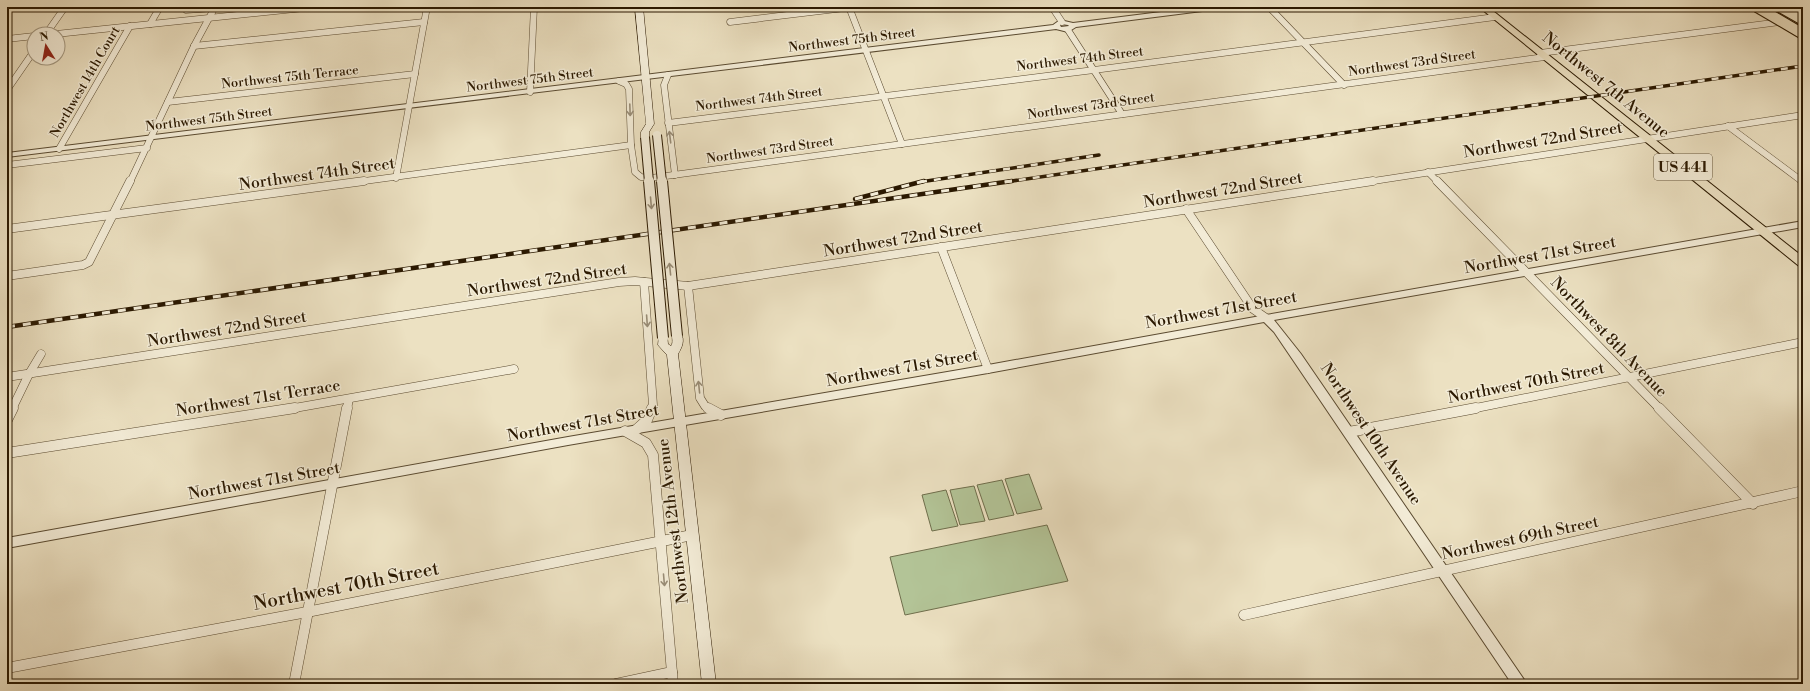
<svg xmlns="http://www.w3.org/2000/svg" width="1810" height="691" font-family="'Libre Bodoni',serif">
<rect width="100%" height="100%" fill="#ece1c2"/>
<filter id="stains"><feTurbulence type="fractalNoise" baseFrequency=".005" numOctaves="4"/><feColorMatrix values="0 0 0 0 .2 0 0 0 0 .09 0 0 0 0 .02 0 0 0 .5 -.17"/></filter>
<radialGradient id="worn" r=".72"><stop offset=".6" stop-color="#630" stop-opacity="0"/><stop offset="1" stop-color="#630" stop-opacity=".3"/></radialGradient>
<!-- green -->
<g fill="#b3c497" stroke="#6f6e4c">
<path d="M1029,474L1042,509L1017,514L1005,479Z"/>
<path d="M1002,480L1014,515L989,520L977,485Z"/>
<path d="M974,486L985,521L960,525L950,490Z"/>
<path d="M946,490L958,526L932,531L922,495Z"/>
<path d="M1047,525L1068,581L905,615L890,557Z"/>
</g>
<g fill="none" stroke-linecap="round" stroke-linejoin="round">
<defs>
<g id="minor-far2">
<path d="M188,7L186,10L214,8"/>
<path d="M849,7L902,144"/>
<path d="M1052,7L1062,22"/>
<path d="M1269,7L1344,85"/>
<path d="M730,22L853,7"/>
<path d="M150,24L160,7"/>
<path d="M1068,30L1122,114"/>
<path d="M46,34L65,7"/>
<path d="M56,34L314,7"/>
<path d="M7,39L34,36"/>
<path d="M194,46L424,22"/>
<path d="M1540,53L1803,19"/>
<path d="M668,75L664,85L675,175"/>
<path d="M619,81L626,84L629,89L631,145L635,172L641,177L651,178L1545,57"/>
<path d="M7,90L34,51"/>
<path d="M530,92L534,7"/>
<path d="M168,102L415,74"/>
<path d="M668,123L1094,70L1495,17"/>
<path d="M1728,126L1803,182"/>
<path d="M59,149L130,26"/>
<path d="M7,165L147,148"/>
<path d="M1428,172L1438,182"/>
<path d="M396,178L427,7"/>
<path d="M130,182L194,46L215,7"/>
<path d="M357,182L631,145"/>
<path d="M1367,182L1803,115"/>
</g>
<g id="minor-far1">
<path d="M1437,181L1660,409"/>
<path d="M1802,181L1803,182"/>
<path d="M1186,209L1253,309L1266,318"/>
<path d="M7,229L364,181"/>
<path d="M941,247L988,369"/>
<path d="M7,276L83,265L89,262L130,181"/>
<path d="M644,282L653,405L652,409"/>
<path d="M688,286L700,398L705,406L709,409"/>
<path d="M7,377L619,282L635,281L688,286L1373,181"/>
<path d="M12,409L29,374L41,354"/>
<path d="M289,409L514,369"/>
<path d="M347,409L349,399"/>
<path d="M1471,409L1803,342"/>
</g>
<g id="minor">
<path d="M708,408L721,415"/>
<path d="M1659,408L1753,504"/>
<path d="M7,420L13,408"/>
<path d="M637,429L647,420L652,408"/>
<path d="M625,431L646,443L653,455L673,684"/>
<path d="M1349,432L1476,408"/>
<path d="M7,453L295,408"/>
<path d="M1244,615L1803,491"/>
<path d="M7,668L307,612L692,535"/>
<path d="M294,684L347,408"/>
<path d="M616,684L672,672"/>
</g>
<g id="tertiary">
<path d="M1201,7H1221L1218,9L1076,27L1068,32L1056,29L7,157V153L1053,25L1060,20L1073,23ZM1061,24L1068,25L1069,26L1061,27L1060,25Z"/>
<path d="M1803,221V227L1274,320L1301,354L1527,684H1512L1293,360L1274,332L1264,322L988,373L568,445L7,548V538L568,437L988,365L1266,315Z"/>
</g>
<g id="secondary">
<path d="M635,7H643L654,124L649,132V137L645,140L641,137V132L646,124Z"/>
<path d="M677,332L681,333C685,341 682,347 678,354L716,684H702L667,355L658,345L659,335H667L668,344L671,346C674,342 671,338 673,333Z"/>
</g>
<path id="primary" d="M1479,7H1488L1803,257V267L1799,266Z"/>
<path id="motorway" d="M1786,7H1798L1803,10V17Z"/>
</defs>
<!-- minor-far2 casing -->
<use href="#minor-far2" stroke="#5b4b31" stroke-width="7"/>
<!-- minor-far1 casing -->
<use href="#minor-far1" stroke="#5b4b31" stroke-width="9"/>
<!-- minor casing -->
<use href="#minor" stroke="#5b4b31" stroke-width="11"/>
<!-- tertiary casing -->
<use href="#tertiary" stroke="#5b4b31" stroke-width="2"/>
<!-- secondary casing -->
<use href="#secondary" stroke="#2b1901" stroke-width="1"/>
<!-- primary casing -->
<use href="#primary" stroke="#2b1901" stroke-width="2"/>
<!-- motorway casing -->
<use href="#motorway" stroke="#2b1901" stroke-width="2"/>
<!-- minor-far2 -->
<use href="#minor-far2" stroke="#f3ecd7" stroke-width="6"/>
<!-- minor-far1 -->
<use href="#minor-far1" stroke="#f3ecd7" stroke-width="8"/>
<!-- minor -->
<use href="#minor" stroke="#f3ecd7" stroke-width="10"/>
<!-- tertiary -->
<use href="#tertiary" fill="#f3ecd7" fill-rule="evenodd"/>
<!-- secondary -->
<use href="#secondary" fill="#f3ecd7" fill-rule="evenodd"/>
<!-- primary -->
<use href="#primary" fill="#ece1c2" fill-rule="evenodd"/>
<!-- motorway -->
<use href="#motorway" fill="#ece1c2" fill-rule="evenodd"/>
<defs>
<g id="rail-far1">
<path d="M920,182L1099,155"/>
<path d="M1005,182L1803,66"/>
</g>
<g id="rail">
<path d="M855,199L924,181"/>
<path d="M7,327L1012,181"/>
</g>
</defs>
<!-- rail-far1 casing -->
<use href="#rail-far1" stroke="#2b1901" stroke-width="3.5"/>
<!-- rail casing -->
<use href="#rail" stroke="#2b1901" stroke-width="4.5"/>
<!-- rail-far1 -->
<use href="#rail-far1" stroke="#f3ecd7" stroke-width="2.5" stroke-dasharray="7" stroke-linecap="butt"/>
<!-- rail -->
<use href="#rail" stroke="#f3ecd7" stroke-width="3" stroke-dasharray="8" stroke-linecap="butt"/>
<defs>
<g id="secondary-bridge-far1">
<path d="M657,135L662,182"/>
<path d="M645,137L649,182"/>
</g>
<g id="secondary-bridge">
<path d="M649,181L663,338"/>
<path d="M662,181L677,336"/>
</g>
<g id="motorway-bridge">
<path d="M1757,7L1803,34"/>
<path d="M1780,7L1803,20"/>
</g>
</defs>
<!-- secondary-bridge-far1 casing -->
<use href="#secondary-bridge-far1" stroke="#2b1901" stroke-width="10" stroke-linecap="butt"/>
<!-- secondary-bridge casing -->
<use href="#secondary-bridge" stroke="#2b1901" stroke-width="12" stroke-linecap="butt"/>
<!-- motorway-bridge casing -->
<use href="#motorway-bridge" stroke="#2b1901" stroke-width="12" stroke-linecap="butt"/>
<!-- secondary-bridge-far1 -->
<use href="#secondary-bridge-far1" stroke="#f3ecd7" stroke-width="8"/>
<!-- secondary-bridge -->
<use href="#secondary-bridge" stroke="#f3ecd7" stroke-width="10"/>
<!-- motorway-bridge -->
<use href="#motorway-bridge" stroke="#ece1c2" stroke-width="10"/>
</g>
<!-- one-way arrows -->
<defs><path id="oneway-shaft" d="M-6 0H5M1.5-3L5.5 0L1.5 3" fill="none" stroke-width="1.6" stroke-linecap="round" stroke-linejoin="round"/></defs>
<g stroke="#998d77">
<use href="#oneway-shaft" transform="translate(630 110) rotate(88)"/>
<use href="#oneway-shaft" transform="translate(670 137) rotate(-97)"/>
<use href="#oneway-shaft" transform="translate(651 203) rotate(85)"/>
<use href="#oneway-shaft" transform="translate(670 269) rotate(-96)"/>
<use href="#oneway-shaft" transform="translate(647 321) rotate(86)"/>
<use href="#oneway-shaft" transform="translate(699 387) rotate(-96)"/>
<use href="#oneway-shaft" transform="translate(664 580) rotate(85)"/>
</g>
<g text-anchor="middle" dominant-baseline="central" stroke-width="3" stroke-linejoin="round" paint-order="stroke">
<!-- far-street labels -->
<g font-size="13" fill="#2b1901" stroke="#f3ecd7">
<text transform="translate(852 40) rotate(-7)">Northwest 75th Street</text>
<text transform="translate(1080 59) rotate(-7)">Northwest 74th Street</text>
<text transform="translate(1412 63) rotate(-8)">Northwest 73rd Street</text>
<text transform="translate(290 77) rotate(-6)">Northwest 75th Terrace</text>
<text transform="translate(530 80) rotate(-7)">Northwest 75th Street</text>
<text transform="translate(85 82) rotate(-60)">Northwest 14th Court</text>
<text transform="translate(759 99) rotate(-7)">Northwest 74th Street</text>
<text transform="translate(1091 106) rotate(-8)">Northwest 73rd Street</text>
<text transform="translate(209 119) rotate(-7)">Northwest 75th Street</text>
<text transform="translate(770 150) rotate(-8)">Northwest 73rd Street</text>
</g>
<!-- shield labels -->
<rect fill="#f3ecd7" stroke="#675841" stroke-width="1" x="1654" y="154" width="58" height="26" rx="3"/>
<g font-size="15" font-weight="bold" fill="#2b1901">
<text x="1683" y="167">US 441</text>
</g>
<!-- street labels -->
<g font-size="16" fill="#2b1901" stroke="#f3ecd7">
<text transform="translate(1606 85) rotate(39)">Northwest 7th Avenue</text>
<text transform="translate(1543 140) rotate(-9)">Northwest 72nd Street</text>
<text transform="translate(317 174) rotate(-8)">Northwest 74th Street</text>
<text transform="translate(1223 190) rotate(-9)">Northwest 72nd Street</text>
<text transform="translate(903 239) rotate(-9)">Northwest 72nd Street</text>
<text transform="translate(1540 255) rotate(-10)">Northwest 71st Street</text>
<text transform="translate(547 280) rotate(-8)">Northwest 72nd Street</text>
<text transform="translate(1221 310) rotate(-10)">Northwest 71st Street</text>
<text transform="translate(227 329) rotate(-9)">Northwest 72nd Street</text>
<text transform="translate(1609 337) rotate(46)">Northwest 8th Avenue</text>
<text transform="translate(902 368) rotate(-10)">Northwest 71st Street</text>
<text transform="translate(1526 383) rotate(-11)">Northwest 70th Street</text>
<text transform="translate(258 398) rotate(-9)">Northwest 71st Terrace</text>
<text transform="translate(583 423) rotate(-10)">Northwest 71st Street</text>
<text transform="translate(1371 434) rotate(56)">Northwest 10th Avenue</text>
<text transform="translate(264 481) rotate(-10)">Northwest 71st Street</text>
<text transform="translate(673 521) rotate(-97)">Northwest 12th Avenue</text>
<text transform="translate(1520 538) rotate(-12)">Northwest 69th Street</text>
</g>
<!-- near-street labels -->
<g font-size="19" fill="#2b1901" stroke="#f3ecd7">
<text transform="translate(346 586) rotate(-11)">Northwest 70th Street</text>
</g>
</g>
<!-- margin -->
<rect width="1810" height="691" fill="none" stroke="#ece1c2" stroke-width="24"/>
<rect x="8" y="8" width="1794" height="675" fill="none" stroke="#2b1901" stroke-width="2"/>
<rect x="12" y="12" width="1786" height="667" fill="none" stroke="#2b1901"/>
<!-- north arrow -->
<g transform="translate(46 46) rotate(349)"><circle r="19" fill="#f3ecd7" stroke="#a39881"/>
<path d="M0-3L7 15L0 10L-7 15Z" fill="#8f2418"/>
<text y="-6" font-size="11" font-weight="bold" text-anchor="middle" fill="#2b1901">N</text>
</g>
<rect width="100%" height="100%" filter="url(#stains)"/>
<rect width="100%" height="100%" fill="url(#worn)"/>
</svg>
